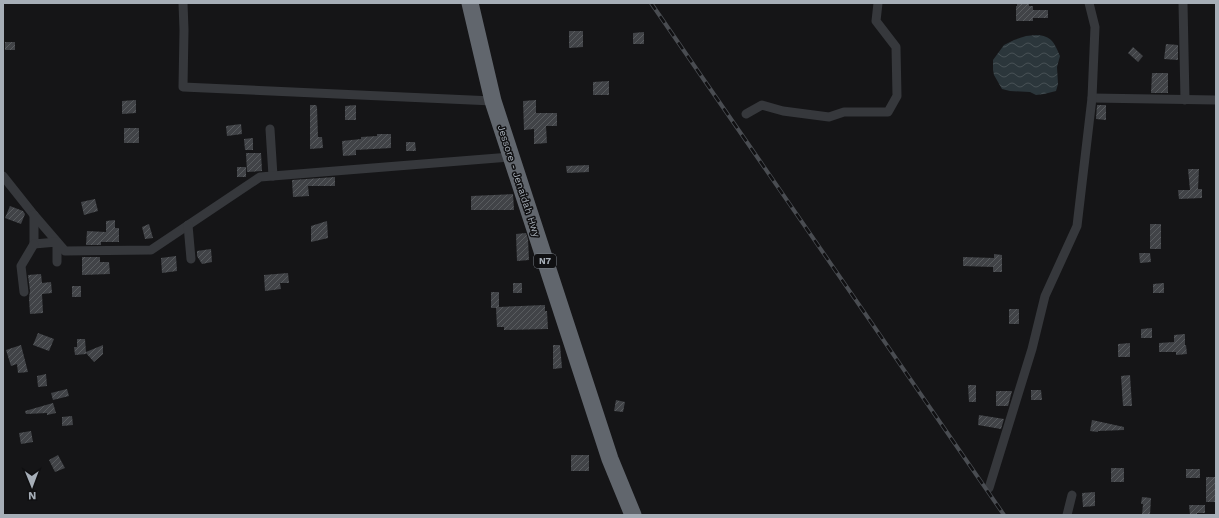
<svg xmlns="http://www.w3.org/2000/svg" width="1219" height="518" font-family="'Work Sans',sans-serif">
<defs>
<pattern id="water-waves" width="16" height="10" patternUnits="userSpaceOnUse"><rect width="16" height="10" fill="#2b363b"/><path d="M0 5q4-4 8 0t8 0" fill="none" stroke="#475155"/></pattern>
<pattern id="building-hatch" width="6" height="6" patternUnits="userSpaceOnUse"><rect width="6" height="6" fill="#414347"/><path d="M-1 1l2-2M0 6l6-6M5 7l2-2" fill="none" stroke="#595c5f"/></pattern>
</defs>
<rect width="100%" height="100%" fill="#151517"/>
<!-- water -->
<path fill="url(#water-waves)" d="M1036,35C1052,36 1054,42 1060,56L1057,67L1058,84L1056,91L1044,94L1036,95L1030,92L1010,91L1002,89L994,75L993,70V60L1004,45L1014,40L1026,36Z"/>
<!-- building -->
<g fill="url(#building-hatch)">
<path d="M1017,3H1029V6H1033V10H1048V18H1033V21H1016V6H1017Z"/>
<path d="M569,31H583V47L569,48Z"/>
<path d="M644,32V44H633V33Z"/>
<rect x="5" y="42" width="10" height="8"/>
<path d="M1166,44L1178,45V60L1164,59Z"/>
<path d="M1133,47L1143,56L1138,62L1128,53Z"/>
<path d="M1152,73H1168V93H1151Z"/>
<path d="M609,81V95H593V82Z"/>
<path d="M136,100V113L122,114V101Z"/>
<path d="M536,100V113H557V126H546L547,143L534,144V129L524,130L523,101Z"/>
<path d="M310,105H316L317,107L318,137H322L323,148L310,149Z"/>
<path d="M356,105V120H345V106Z"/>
<path d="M1097,105H1106V120L1096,119Z"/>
<path d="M241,124L242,134L227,136L226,126Z"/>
<rect x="124" y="128" width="15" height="15"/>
<path d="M377,134H391V148L356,150V155L343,156L342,141L361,139V137L377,136Z"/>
<path d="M253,138V150H245L244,139Z"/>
<path d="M406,142H415L416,151H406Z"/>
<path d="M246,153H261L262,171L247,172Z"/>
<path d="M589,165V172L567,173L566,166Z"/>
<rect x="237" y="167" width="9" height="10"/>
<path d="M1188,169H1199L1198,189H1202V198L1179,199L1178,190H1190Z"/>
<path d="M335,177V186H308L309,196L293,197L292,180Z"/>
<path d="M513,194L514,210H471V196Z"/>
<path d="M95,199L98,211L84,215L81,202Z"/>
<path d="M10,206L23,211L25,214L21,224L5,218Z"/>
<path d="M115,220V228H119V242H101V245H86L87,231L106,232V221Z"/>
<path d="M327,221L328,238L311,242V226Z"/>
<path d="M149,224L153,238L145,239L142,227Z"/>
<rect x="1150" y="224" width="11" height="25"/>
<path d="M526,233L528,239L529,260L517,261L516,234Z"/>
<path d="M211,249L212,262L202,264L197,256V251Z"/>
<path d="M1139,253H1150L1151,262L1140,263Z"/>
<path d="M994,254L1002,255V272H993V267L963,266V257L994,258Z"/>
<path d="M176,256L177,271L162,273L161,258Z"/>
<path d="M82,257H100V262H109L110,274L82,275Z"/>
<path d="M288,273L289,283H280L281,289L265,291L264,275Z"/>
<path d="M41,274L42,283L51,282L52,293L42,294L43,313L30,314L29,298L30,291L28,275Z"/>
<rect x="513" y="283" width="9" height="10"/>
<path d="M1164,283V293H1153V284Z"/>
<rect x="72" y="286" width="9" height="11"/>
<path d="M491,292H499V307L545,305V311H547L548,329L504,330V327H497L496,308H491Z"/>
<rect x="1009" y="309" width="10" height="15"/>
<path d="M1152,328V338H1141V329Z"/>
<path d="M38,333L54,339L49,351L33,345Z"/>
<path d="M1185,334V345H1186L1187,354L1176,355V352H1159V343L1174,342V335Z"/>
<path d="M77,339H85L86,352L103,345V354L94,362L86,353V354L75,355L74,347H77Z"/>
<path d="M1130,343V357H1118V344Z"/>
<path d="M21,345L28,372L18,373L17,364L11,366L6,350Z"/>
<path d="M553,345H560L562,368L553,369Z"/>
<path d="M46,374L47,386L38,387L37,376Z"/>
<path d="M1130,375L1132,406H1123L1121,376Z"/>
<path d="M968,385H976V402H969Z"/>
<path d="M67,389L69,396L53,400L51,393Z"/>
<path d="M1031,390H1041L1042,400H1031Z"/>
<path d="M996,391H1012L1008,406H996Z"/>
<path d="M616,400L625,402L623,412L614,411Z"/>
<path d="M53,403L56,413L47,415V413L26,414L25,411Z"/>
<path d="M979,415L1004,419L1001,429L978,425Z"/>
<path d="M72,416L73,425L62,426V417Z"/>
<path d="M1092,420L1124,427V430L1098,431V432L1090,431Z"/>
<path d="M31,431L33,442L21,444L19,433Z"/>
<path d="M58,455L65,468L55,472L49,460Z"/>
<rect x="571" y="455" width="18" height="16"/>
<rect x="1111" y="468" width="13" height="14"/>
<rect x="1186" y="469" width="14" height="9"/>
<rect x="1206" y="477" width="10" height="25"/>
<path d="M1095,492V506L1083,507L1082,493Z"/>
<path d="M1142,497L1151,498L1150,515H1142L1143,504H1141Z"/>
<path d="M1189,505H1205V513H1197V515H1190Z"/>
</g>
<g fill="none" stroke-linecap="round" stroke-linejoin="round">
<!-- street -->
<g stroke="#36383c" stroke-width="9">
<path d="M183,3L184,30L183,87L493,101"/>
<path d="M1183,3L1185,100"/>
<path d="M1092,98L1216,100"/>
<path d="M746,114L762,105L783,111L829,117L844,112H888L897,96L896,47L876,21L878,3"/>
<path d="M270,129L273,176"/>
<path d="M3,176L34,215L65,251L151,250L260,177L511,157"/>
<path d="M34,215V244L57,242V262"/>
<path d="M188,225L191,259"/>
<path d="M24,292L21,266L34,244"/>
<path d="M989,488L1032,349L1045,296L1077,226L1092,98L1095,27L1089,3"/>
<path d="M1067,515L1072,495"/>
</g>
<!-- highway -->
<path stroke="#61666d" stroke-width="17" d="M470,3L493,101L610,459L633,515"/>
<defs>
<path id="rail" d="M651,3L1004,515"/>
</defs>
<!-- rail casing -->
<use href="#rail" stroke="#494c51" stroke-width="4"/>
<!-- rail -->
<use href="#rail" stroke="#101012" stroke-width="2.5" stroke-dasharray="8" stroke-linecap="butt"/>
</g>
<g text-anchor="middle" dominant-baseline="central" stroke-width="3" stroke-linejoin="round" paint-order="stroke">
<!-- shield labels -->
<rect fill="#101012" stroke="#797f86" stroke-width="1" x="534" y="254" width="22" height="14" rx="3"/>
<g font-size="9" font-weight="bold" fill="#a6aeb7">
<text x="545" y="261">N7</text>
</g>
<!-- street labels -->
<g font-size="10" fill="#a6aeb7" stroke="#101012">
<text transform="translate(519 181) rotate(72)">Jessore - Jenaidah Hwy</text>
</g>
</g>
<!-- border -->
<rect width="1219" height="518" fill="none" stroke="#a6aeb7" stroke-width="8"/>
<!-- north arrow -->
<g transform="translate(32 486) rotate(179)" stroke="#101012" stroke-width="3" paint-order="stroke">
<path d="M0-3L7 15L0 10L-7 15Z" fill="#a6aeb7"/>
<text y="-6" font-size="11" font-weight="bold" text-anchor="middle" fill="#a6aeb7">N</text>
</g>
</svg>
